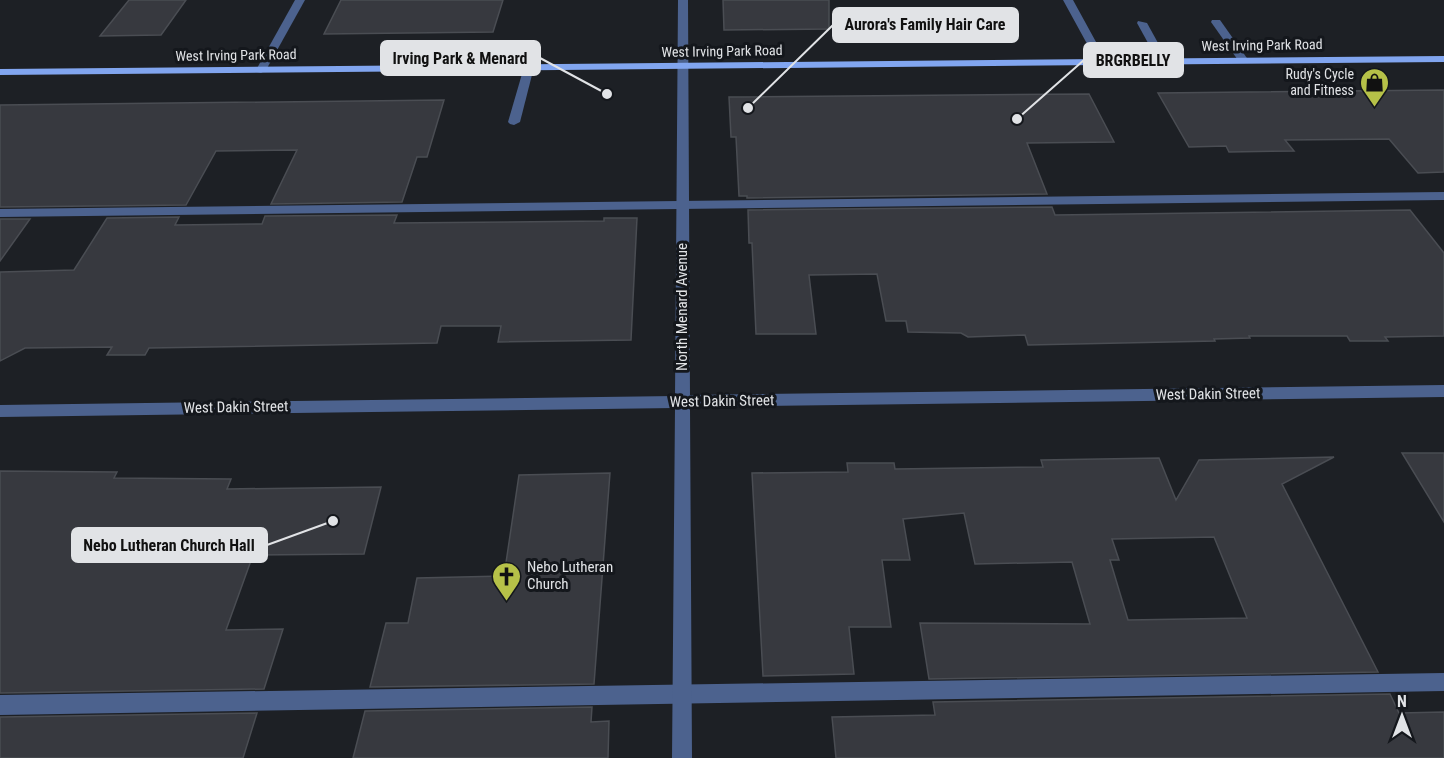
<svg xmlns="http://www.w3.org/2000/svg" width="1444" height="758" font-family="'Roboto Condensed',sans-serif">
<rect width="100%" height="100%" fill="#1d2025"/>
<!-- building -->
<g fill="#37393f" stroke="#4a4d53" stroke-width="1.5" fill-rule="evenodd">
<path d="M129,0H186L161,35L100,36Z"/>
<path d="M341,0H503L493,32L324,34Z"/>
<path d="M723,0H829V29L724,30Z"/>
<path d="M1444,90V172L1418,173L1389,139L1285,140L1294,151L1229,152L1226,146L1189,147L1158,93Z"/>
<path d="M1089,94L1114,142L1027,143L1047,194L747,198V196H739L736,137H731L729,97Z"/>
<path d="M444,100L427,157H417L402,202L271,204L297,150L216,151L186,205L0,207V105Z"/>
<path d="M1052,207L1055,215L1410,210L1444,253V336L1385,337L1388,341H1350L1347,336H1249L1250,338L1214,339L1215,341L1028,345L1025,335L968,337L961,333L908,332L906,321H886L877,274L809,275L816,334H756L752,243H749L748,210Z"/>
<path d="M397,215L394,223L604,221V218H637L631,340L498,342L501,326H441L437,343L149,348L145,355H107L112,347L25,348L0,361V272L74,270L107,218L179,217L175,225L262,224L265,216Z"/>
<path d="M0,219H30L0,261Z"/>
<path d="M1402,453H1444V522Z"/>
<path d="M1334,457L1282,484L1378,672L929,679L920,623L1090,624L1072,562L975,564L964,513L903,519L910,560H882L891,627H849L854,674L763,676L752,473L848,472L847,463H894L895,469L1043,467L1041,460L1159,458L1176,500L1199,460ZM1214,537L1247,618L1128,620L1110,560H1119L1112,539Z"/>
<path d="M0,471L117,472L114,478L231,479L227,489L381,487L364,554L253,555L226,630L283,629L264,689L0,693Z"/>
<path d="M610,473L594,684L370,687L386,623H408L417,578L504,576L519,475Z"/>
<path d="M1390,694L1399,713L1444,712V758H836L832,717L935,715L933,702Z"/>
<path d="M592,707L591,722L609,721L608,758H353L365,711Z"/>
<path d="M257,713L243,758H0V717Z"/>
</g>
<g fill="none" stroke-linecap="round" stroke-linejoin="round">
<!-- service -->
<g fill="#4c628e" fill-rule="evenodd">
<path d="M1212,20H1220L1249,61L1248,63H1240L1211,22Z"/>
<path d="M1138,21L1147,23L1168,61L1167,63L1158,61L1137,23Z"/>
<path d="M529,64L534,67L520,122L514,125L510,124L508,122L524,67Z"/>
<path d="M1444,192V200L0,217V209Z"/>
<path d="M1444,673V691L0,715V695Z"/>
</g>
<!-- minor -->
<g fill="#4c628e" fill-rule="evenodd">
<path d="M295,0H305L266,70L261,73L257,72L256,70Z"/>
<path d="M678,0H688L690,395L1444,385V397L690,407L692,758H672L675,408L0,417V405L675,396Z"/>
<path d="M1063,0H1073L1107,62L1106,64H1098L1097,62Z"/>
</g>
<!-- primary -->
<path fill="#81a5ef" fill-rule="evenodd" d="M1444,56V62L0,75V69Z"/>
</g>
<!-- icons -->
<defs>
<symbol id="shop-pin" viewBox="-11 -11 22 30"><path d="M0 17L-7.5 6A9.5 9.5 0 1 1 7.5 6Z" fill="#b6c148" stroke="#14171c"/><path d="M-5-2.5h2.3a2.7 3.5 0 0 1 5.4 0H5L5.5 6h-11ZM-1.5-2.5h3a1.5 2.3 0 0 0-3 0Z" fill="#111"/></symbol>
<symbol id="church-pin" viewBox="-11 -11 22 30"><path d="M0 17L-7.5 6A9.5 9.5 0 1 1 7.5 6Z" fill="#b6c148" stroke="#14171c"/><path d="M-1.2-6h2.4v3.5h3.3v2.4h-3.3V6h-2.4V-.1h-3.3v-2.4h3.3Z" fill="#111"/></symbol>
</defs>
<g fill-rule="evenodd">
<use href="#shop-pin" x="1358" y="66" width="33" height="45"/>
<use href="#church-pin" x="490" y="560" width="33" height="45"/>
</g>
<g text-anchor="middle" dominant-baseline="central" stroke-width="6" stroke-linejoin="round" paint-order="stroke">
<!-- far-street labels -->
<g font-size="14" fill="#e1e3e6" stroke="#14171c">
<text transform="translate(1262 45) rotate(-1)">West Irving Park Road</text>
<text transform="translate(722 51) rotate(-1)">West Irving Park Road</text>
<text transform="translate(236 55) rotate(-1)">West Irving Park Road</text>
</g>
<!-- far-poi labels -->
<g font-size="14" fill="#e1e3e6" stroke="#14171c" text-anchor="end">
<text x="1354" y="74">Rudy's Cycle<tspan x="1354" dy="16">and Fitness</tspan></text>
</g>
<!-- street labels -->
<g font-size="15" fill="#e1e3e6" stroke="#14171c">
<text transform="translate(682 307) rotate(-90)">North Menard Avenue</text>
<text transform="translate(1208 394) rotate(-1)">West Dakin Street</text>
<text transform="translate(722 401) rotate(-1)">West Dakin Street</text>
<text transform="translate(236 407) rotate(-1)">West Dakin Street</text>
</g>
<!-- poi labels -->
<g font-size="15" fill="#e1e3e6" stroke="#14171c" text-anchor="start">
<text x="527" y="567">Nebo Lutheran<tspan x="527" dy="17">Church</tspan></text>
</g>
</g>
<!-- callouts -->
<path fill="none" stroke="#e1e3e6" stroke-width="2" d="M748 108L833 25M607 94L540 58M1017 119L1084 60M333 521L267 545"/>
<g fill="#e1e3e6" stroke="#14171c" stroke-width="2">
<circle cx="748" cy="108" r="6"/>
<circle cx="607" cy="94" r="6"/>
<circle cx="1017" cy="119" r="6"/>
<circle cx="333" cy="521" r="6"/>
</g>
<g fill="#e1e3e6" stroke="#e1e3e6" stroke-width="2">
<rect x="833" y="8" width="185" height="34" rx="6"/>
<rect x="381" y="41" width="159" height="34" rx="6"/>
<rect x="1084" y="43" width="99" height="34" rx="6"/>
<rect x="72" y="528" width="195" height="34" rx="6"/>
</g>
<g font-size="16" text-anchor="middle" font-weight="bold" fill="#111">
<text x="925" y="30">Aurora's Family Hair Care</text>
<text x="460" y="64">Irving Park &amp; Menard</text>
<text x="1133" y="66">BRGRBELLY</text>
<text x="169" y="551">Nebo Lutheran Church Hall</text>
</g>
<!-- north arrow -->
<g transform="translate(1402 716)" stroke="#14171c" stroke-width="4.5" paint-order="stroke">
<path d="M0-4.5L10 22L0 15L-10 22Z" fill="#e1e3e6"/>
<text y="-9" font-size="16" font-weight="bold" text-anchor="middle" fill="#e1e3e6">N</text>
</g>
</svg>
